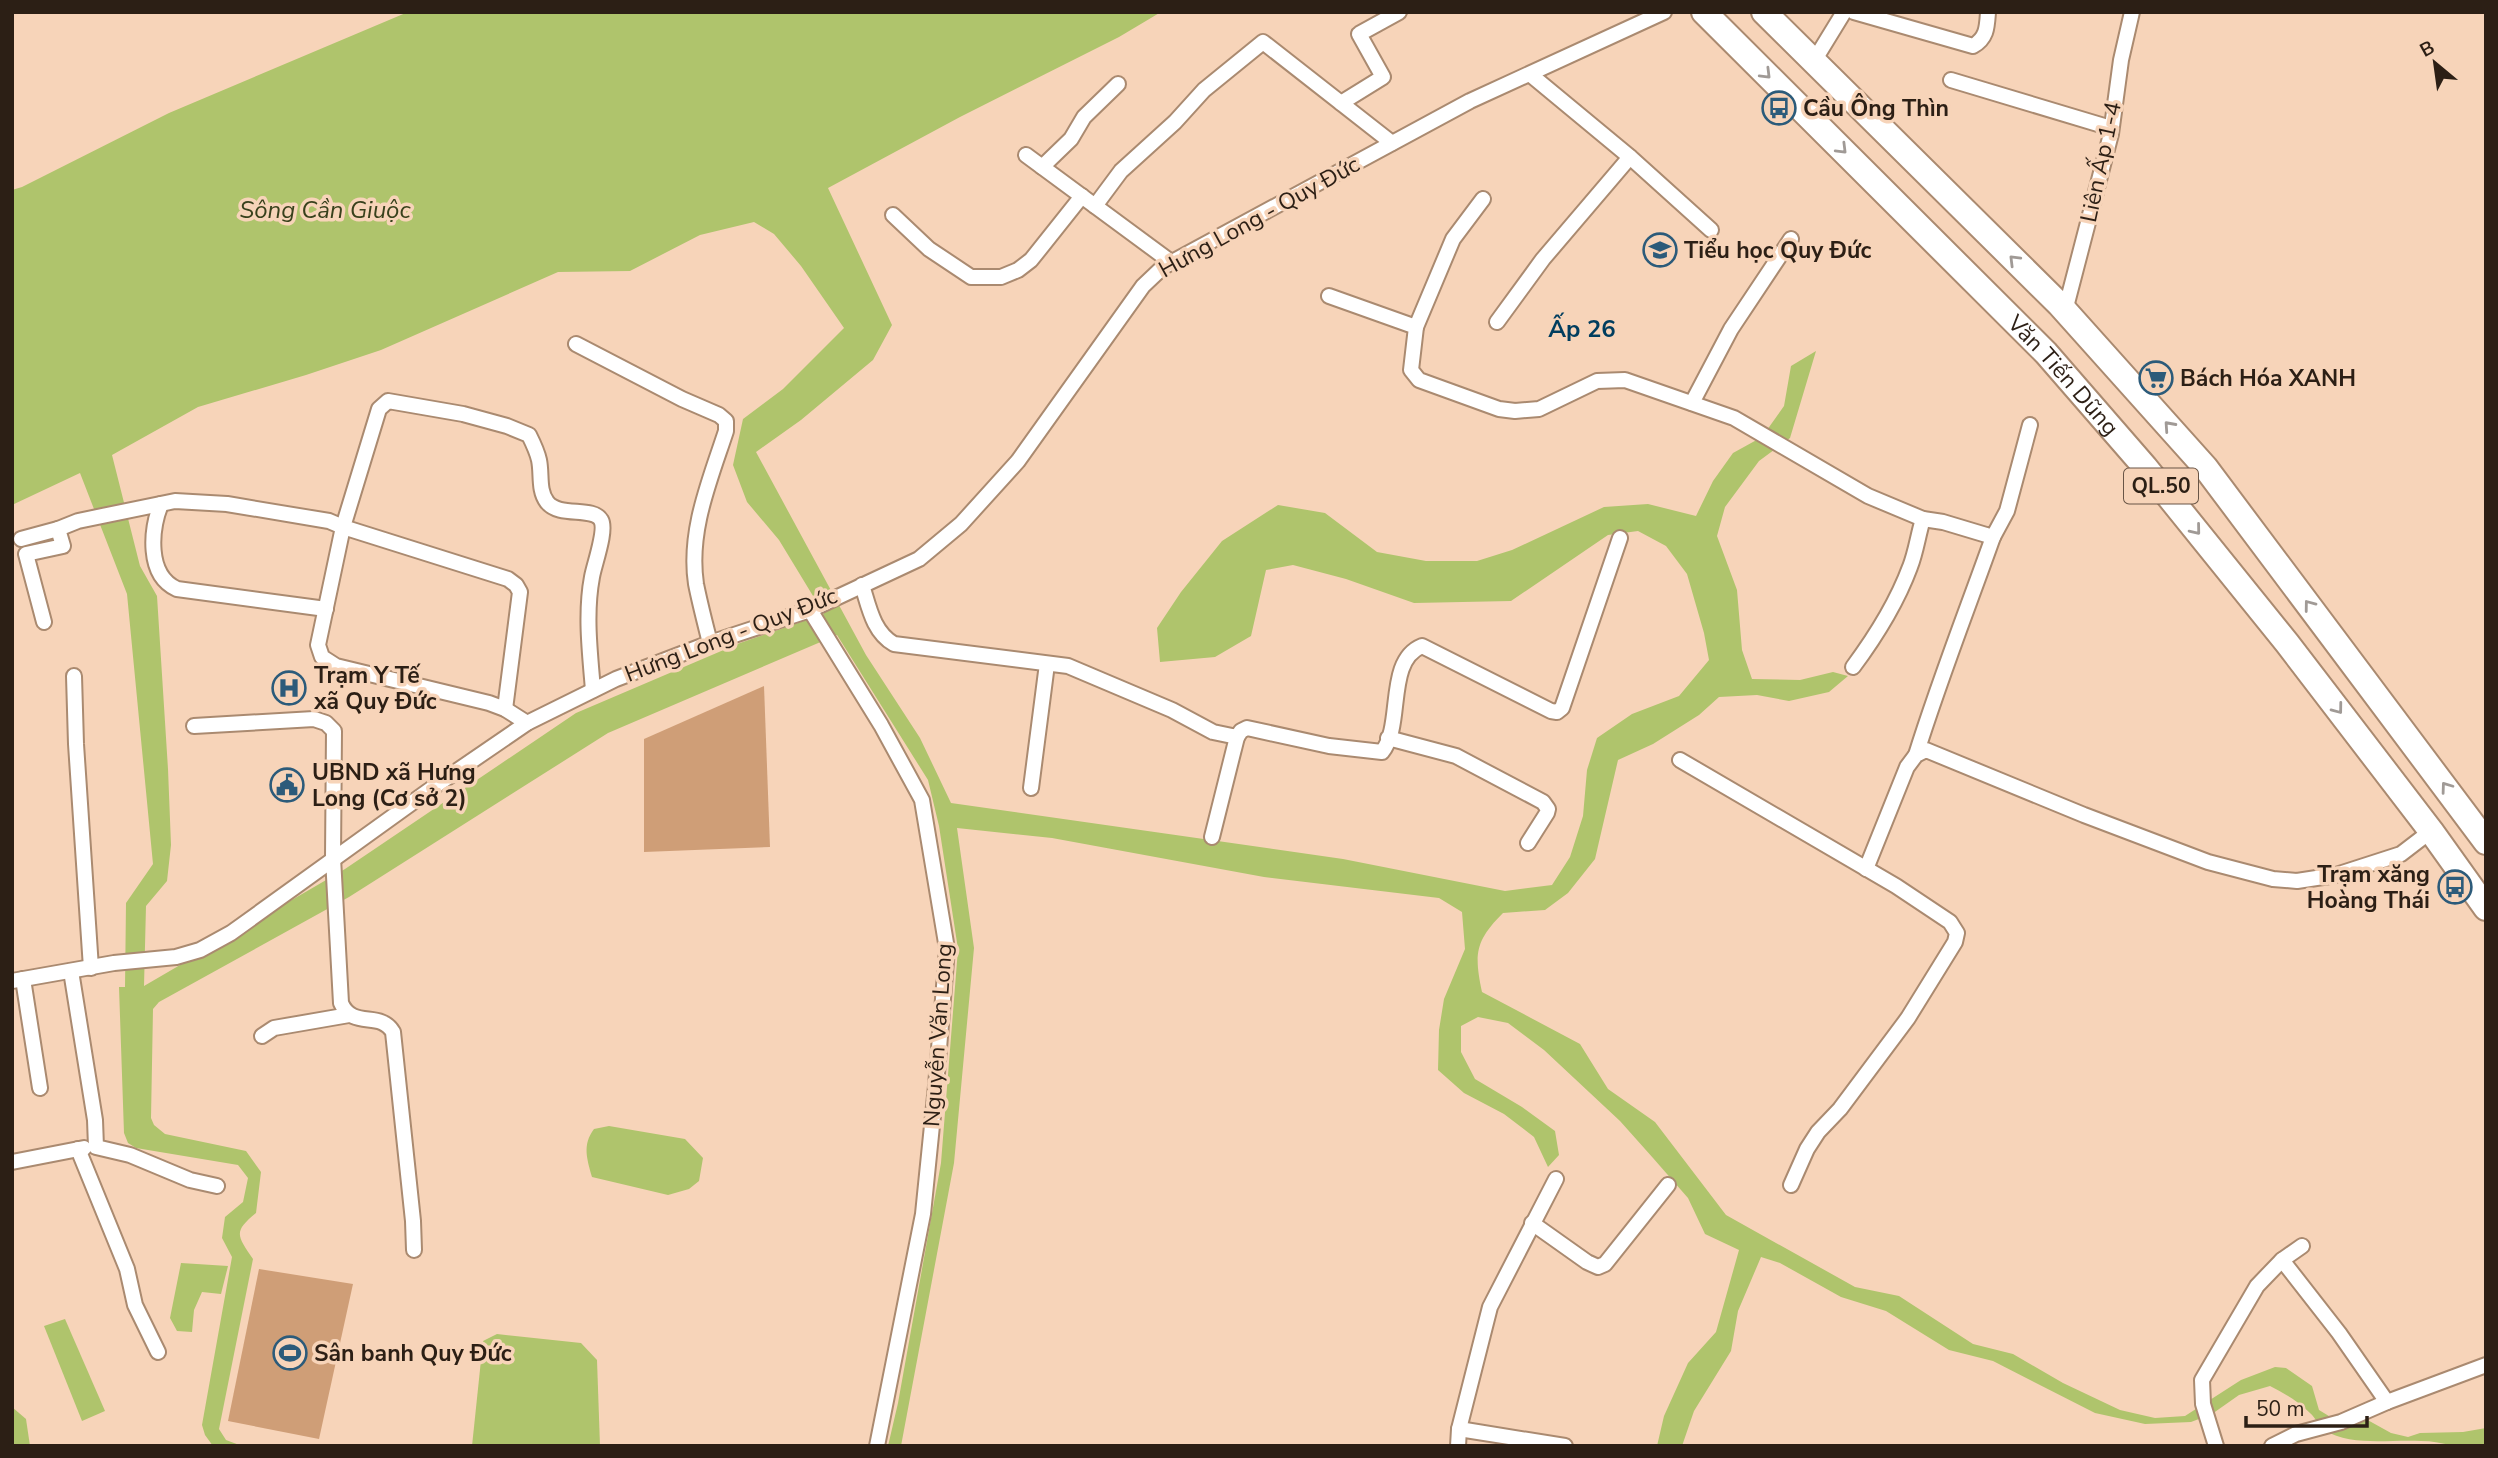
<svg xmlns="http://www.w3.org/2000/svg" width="2498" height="1458" font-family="'Nunito Sans',sans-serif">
<rect width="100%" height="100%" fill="#f7d4b9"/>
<!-- green -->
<g fill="#cf9e77">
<path d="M764,686L770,847L644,852V739Z"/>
<path d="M259,1269L353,1284L319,1439L228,1421Z"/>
</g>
<!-- water -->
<g fill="#afc46c" fill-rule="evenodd">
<path d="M408,12H1161L1119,37L960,117L828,188L892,325L873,360L801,420L756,452L866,655L920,738L951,803L1343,859L1505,891L1552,885L1570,857L1583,816L1587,770L1597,738L1632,714L1679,696L1709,660L1704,633L1687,574L1666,546L1638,531L1608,535L1511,601L1414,603L1346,579L1293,565L1266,570L1251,636L1215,657L1160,662L1157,628L1181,592L1222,541L1278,505L1325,513L1377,552L1426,561H1477L1512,550L1604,507L1648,504L1696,516L1713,481L1733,453L1762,437L1784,406L1791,366L1816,351L1790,438L1759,461L1725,507L1717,536L1737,590L1742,650L1752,679L1800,680L1833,672L1848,676L1829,692L1789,701L1757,695L1719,697L1699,715L1653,744L1618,760L1595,859L1568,893L1545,910L1503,913C1475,941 1474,954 1482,992L1580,1044L1608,1089L1655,1122L1726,1215L1855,1287L1899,1296L1973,1344L2013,1354L2063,1383L2120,1410L2155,1418L2185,1416L2241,1380L2275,1367L2286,1368L2312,1386L2319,1410L2342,1424L2364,1418L2391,1433L2408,1437L2420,1433L2463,1432L2486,1428V1446C2475,1446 2463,1448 2453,1446C2443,1443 2432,1441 2421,1441C2390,1439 2352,1447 2324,1430C2318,1426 2316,1418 2310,1413C2299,1402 2284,1393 2270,1386L2239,1395L2212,1414L2191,1422L2145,1424L2095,1413L1993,1361L1949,1350L1886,1311L1841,1297L1780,1263L1761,1257L1738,1311L1731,1351L1694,1411L1682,1446H1657L1664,1416L1688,1363L1716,1332L1739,1250L1705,1234L1688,1198L1653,1158L1620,1121L1544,1050L1508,1023L1478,1017L1461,1026V1052L1475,1079L1522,1107L1555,1131L1559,1155L1548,1167L1534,1137L1504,1114L1464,1093L1438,1070L1439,1030L1444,999L1465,949L1462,912L1439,898L1264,877L1052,838L957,828L974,948L954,1163L901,1446H888L898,1403L941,1163L958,949L939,826L928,780L837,635L608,733L349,897L159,1002L153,1009L151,1118L154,1125L165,1134L246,1151L261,1172L256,1213C233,1232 237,1235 253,1259L219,1429L226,1440L242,1446H213L205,1435L202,1425L232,1257L222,1238L225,1217L243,1202L248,1178L238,1165L136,1148L128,1143L124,1133L119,987H125L126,903L153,864L127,594L80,473L12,505V190L22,187L169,113ZM754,222L774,234L801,266L844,328L783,389L743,419L733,465L747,502L779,540L824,614L740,643L576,713L345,869L144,986L146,906L167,881L171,845L168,769L157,596L140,566L112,455L198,407L306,375L381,350L558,272L630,271L700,235Z"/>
<path d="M609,1126L685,1139L703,1158L699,1181L689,1189L668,1195L592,1177C587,1159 582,1145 594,1129Z"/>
<path d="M181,1263L228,1266L221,1294L202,1292L194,1310L192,1332L177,1331L170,1318Z"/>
<path d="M65,1319L105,1411L82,1421L44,1326Z"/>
<path d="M497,1334L581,1343L597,1360L600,1446H472L483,1341Z"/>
<path d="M12,1407L26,1419L30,1446L12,1445Z"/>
</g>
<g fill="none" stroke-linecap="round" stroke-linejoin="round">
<defs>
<g id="street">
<path d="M1854,12L1973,46C1987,38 1987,27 1988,12"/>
<path d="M1814,61L1844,12"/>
<path d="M1531,75L1630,157L1711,230"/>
<path d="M1951,80L2111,128"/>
<path d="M1341,103L1383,77L1359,34L1399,12"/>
<path d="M1026,155L1171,262"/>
<path d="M1042,167L1071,139L1084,117L1118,84"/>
<path d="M1095,206L1121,171L1175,122L1204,90L1263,42L1392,143"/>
<path d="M893,215L929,249L971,277H1001L1018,270L1031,260L1082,196"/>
<path d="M1329,296L1416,327L1411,370L1419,380L1499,409L1515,411L1539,409L1597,381L1625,380L1734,418L1868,496L1923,519L1943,522L1993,537L2007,511L2030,425"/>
<path d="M2065,311L2111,134L2121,60L2132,12"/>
<path d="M1497,322L1543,259L1630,157"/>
<path d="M1416,327L1453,239L1483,199"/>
<path d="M576,344L682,399L719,415L726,421V431C710,480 688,531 696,584C700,604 705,623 710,643"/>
<path d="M1692,403L1731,329L1791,239"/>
<path d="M161,504C151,529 146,575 177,589L326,609"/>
<path d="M21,539L58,529"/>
<path d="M862,585C869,607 873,632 894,644L1068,666L1172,710L1213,732L1237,737L1241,731L1247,728L1329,746L1382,752C1404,725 1385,661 1422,646L1551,711L1557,712L1562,708L1620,538"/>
<path d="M810,610L881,725L922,800L947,949L936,1086L923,1214L877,1446"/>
<path d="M44,622L26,554L63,546L58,529L78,521L175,501L227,504L329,521L343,527L318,645L322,657L336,666L489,703L505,709L527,723"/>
<path d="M1853,667C1876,636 1897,602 1910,567C1916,552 1918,535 1923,519"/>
<path d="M74,676L76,744L91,968"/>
<path d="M505,709L520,592L516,585L508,579L343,527L379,409L388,401L463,414L507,426L529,435C533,443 537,451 539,460C542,474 538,490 547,502C559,518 593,506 601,520C607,530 594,565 592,577C585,614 590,653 593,690"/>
<path d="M194,726L314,719L326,723L334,731L333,858L341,1003C353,1030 380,1010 393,1032L413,1221L414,1250"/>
<path d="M1388,738L1456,756L1543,802L1548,809L1547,813L1528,843"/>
<path d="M1916,755C1939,681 1967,610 1993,537"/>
<path d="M1680,760L1896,886L1950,922L1957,933L1955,942L1908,1018L1840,1109L1818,1132L1807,1149L1791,1185"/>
<path d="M1031,788L1047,664"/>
<path d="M1212,837L1237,737"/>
<path d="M1866,869L1907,767L1916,755L1926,750L2084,815L2208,862L2273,879L2297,881L2336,875L2401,854L2431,831"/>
<path d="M71,971L95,1120L96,1147L130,1155L190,1180L217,1186"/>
<path d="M23,979L40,1088"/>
<path d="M12,981L114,963L176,957L200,950L231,933L438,784L527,723L616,679L710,643L810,610L919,559L961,524L1018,461L1143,286L1163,267L1470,101L1664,12"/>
<path d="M262,1036L274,1028L349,1015"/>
<path d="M78,1149L127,1269L135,1305L158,1352"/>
<path d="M12,1162L84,1148"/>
<path d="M1532,1223L1587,1262L1598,1267L1605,1264L1668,1185"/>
<path d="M2282,1260L2339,1333L2387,1402L2486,1365"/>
<path d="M1459,1429L1565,1446"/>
<path d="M1458,1446L1459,1429L1490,1307L1556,1179"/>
<path d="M2216,1446L2203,1404L2202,1380L2257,1286L2282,1260L2302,1246"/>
<path d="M2272,1446L2296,1434L2341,1422L2387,1402"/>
</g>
<g id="highway">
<path id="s1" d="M1704,12L2046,353L2145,467L2287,643L2431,831L2486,908"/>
<path d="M1764,12L2059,304L2205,467L2486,842"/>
</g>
</defs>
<!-- street casing -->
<use href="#street" stroke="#aa8a70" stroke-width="18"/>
<!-- highway casing -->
<use href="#highway" stroke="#aa8a70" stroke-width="28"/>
<!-- street -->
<use href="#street" stroke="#fff" stroke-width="14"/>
<!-- highway -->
<use href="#highway" stroke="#fff" stroke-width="24"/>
</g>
<!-- one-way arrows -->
<defs><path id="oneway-chevron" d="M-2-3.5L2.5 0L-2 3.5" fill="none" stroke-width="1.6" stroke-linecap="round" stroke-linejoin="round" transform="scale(1.75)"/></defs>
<g stroke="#a09a96">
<use href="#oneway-chevron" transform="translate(1766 74) rotate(45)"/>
<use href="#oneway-chevron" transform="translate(1842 149) rotate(45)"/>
<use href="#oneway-chevron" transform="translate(2014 260) rotate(-135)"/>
<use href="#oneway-chevron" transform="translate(2169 426) rotate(-132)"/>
<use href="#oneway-chevron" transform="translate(2196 530) rotate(51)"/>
<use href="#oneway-chevron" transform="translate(2309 605) rotate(-127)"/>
<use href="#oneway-chevron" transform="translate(2338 709) rotate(53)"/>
<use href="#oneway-chevron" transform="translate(2446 787) rotate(-126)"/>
</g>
<!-- icons -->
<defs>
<symbol id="bus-ring" viewBox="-11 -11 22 22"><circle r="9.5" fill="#f7d4b9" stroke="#2c5b7a" stroke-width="1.5"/><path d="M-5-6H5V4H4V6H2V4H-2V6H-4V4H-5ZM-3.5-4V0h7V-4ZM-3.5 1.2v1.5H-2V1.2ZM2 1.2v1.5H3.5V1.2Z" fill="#2c5b7a"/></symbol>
<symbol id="school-ring" viewBox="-11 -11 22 22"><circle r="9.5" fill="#f7d4b9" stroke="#2c5b7a" stroke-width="1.5"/><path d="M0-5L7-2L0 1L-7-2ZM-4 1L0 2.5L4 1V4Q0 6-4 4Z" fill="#2c5b7a"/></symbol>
<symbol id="supermarket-ring" viewBox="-11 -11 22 22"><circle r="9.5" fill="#f7d4b9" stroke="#2c5b7a" stroke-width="1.5"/><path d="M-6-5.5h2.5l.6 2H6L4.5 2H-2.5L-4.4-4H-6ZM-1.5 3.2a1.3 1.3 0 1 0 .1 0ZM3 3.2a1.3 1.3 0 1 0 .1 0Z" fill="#2c5b7a"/></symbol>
<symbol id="hospital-ring" viewBox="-11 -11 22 22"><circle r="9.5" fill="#f7d4b9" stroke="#2c5b7a" stroke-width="1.5"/><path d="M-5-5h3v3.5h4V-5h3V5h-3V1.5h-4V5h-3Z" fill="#2c5b7a"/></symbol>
<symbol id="civic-ring" viewBox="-11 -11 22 22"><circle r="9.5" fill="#f7d4b9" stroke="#2c5b7a" stroke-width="1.5"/><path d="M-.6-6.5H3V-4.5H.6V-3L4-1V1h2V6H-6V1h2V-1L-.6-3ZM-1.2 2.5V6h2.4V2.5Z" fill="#2c5b7a"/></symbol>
<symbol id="stadium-ring" viewBox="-11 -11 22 22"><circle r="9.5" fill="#f7d4b9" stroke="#2c5b7a" stroke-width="1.5"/><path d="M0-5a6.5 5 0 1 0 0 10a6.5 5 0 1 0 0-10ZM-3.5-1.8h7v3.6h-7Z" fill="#2c5b7a"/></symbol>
</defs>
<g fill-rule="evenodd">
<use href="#bus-ring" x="1760" y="89" width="38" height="38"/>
<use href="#school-ring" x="1641" y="231" width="38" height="38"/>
<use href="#supermarket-ring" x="2137" y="359" width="38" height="38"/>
<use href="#hospital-ring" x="270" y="669" width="38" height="38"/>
<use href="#civic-ring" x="268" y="766" width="38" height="38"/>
<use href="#bus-ring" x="2436" y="868" width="38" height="38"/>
<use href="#stadium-ring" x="271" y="1334" width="38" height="38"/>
</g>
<g text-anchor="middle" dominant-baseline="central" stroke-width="7" stroke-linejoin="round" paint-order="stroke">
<!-- shield labels -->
<rect fill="#f7d4b9" stroke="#695546" stroke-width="2" x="2124" y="468.5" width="74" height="35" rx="5"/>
<g font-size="21" font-weight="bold" fill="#2c1f15">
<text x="2161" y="486">QL.50</text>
</g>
<!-- poi labels -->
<g font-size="23" font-weight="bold" fill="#2c1f15" stroke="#f7d4b9" text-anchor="start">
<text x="1803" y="108">Cầu Ông Thìn</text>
<text x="1684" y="250">Tiểu học Quy Đức</text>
<text x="2180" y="378">Bách Hóa XANH</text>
<text x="314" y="675">Trạm Y Tế<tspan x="314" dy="26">xã Quy Đức</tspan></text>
<text x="312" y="772">UBND xã Hưng<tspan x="312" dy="26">Long (Cơ sở 2)</tspan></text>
<text x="2430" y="874" text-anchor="end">Trạm xăng<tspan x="2430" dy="26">Hoàng Thái</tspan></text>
<text x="314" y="1353">Sân banh Quy Đức</text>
</g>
<!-- street labels -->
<g font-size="23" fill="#2c1f15" stroke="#f7d4b9">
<text transform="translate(2101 162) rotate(-78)">Liên Ấp 1-4</text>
<text transform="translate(1259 217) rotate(-29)">Hưng Long - Quy Đức</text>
<text stroke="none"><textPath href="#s1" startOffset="511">Văn Tiến Dũng</textPath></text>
<text transform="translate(731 635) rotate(-21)">Hưng Long - Quy Đức</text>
<text transform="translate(938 1035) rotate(-86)">Nguyễn Văn Long</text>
</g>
<!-- water labels -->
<g font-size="24" font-style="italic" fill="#38411c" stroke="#f7d4b9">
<text x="325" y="210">Sông Cần Giuộc</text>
</g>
<!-- neighbourhood labels -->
<g font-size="24" font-weight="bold" fill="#003d5e" stroke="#f7d4b9">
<text x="1582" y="329">Ấp 26</text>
</g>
</g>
<!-- border -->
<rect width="2498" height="1458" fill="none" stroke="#2c1f15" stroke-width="28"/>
<!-- north arrow -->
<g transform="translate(2435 63) rotate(331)" stroke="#f7d4b9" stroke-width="5" paint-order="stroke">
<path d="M0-5L12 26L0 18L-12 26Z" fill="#2c1f15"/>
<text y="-10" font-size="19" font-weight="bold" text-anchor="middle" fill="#2c1f15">B</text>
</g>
<!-- scale -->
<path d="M2246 1416v10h121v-10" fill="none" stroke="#2c1f15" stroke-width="3.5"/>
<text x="2256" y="1416" font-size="21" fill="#2c1f15" stroke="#f7d4b9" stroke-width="5" paint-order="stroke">50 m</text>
</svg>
